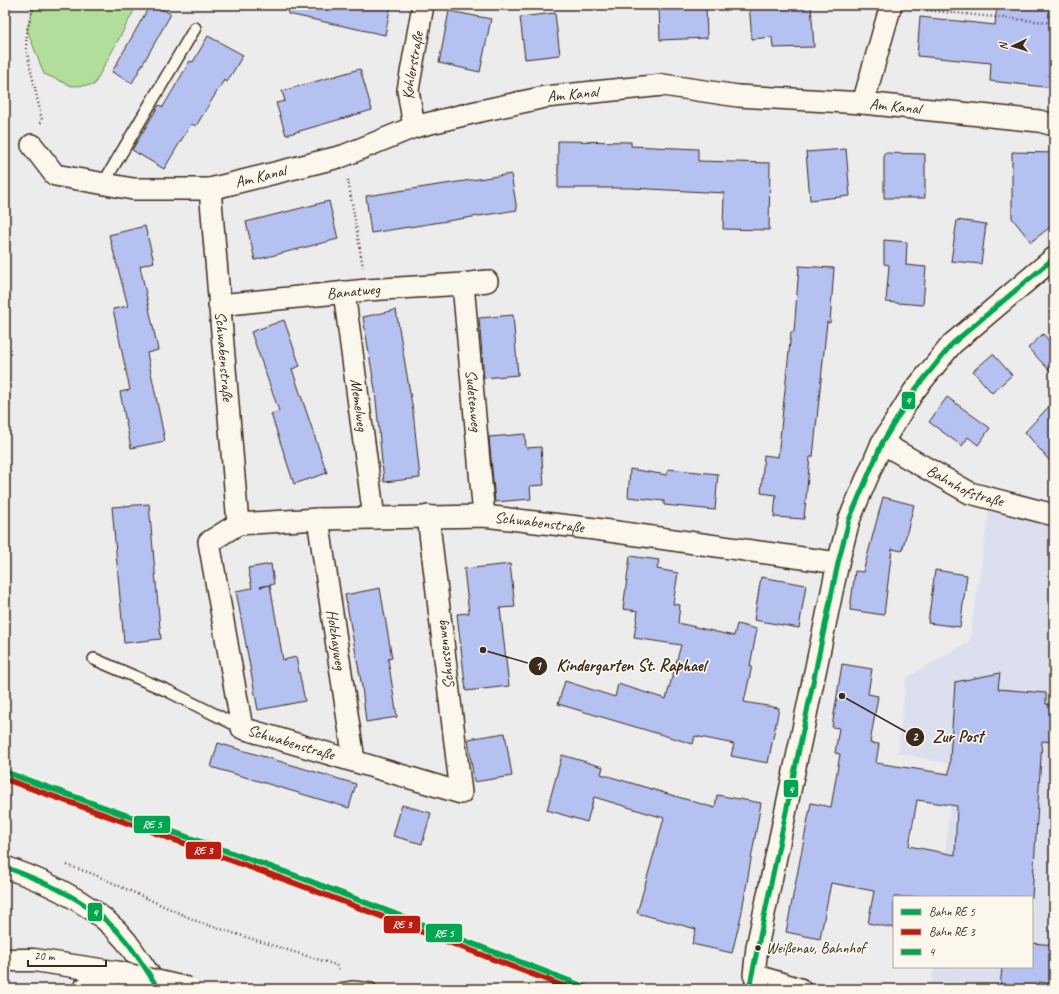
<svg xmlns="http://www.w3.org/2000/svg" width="1059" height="994" font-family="Caveat,sans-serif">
<rect width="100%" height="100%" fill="#edeced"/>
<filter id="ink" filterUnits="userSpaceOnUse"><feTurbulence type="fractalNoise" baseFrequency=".025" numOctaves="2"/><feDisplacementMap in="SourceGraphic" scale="8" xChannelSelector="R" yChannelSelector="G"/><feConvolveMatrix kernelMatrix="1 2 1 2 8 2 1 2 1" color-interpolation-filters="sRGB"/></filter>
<g filter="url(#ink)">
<!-- built -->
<path fill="#dcdfee" d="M1002,506L1054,520V989H931L934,967H1032V897H941L954,765L898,753L906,678L969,642L989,512Z"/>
<!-- green -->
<path fill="#b2dd9a" stroke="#76845c" d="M34,5H137L94,85L72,86L44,74L27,30Z"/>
<!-- building -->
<g fill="#b4c1f1" stroke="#3b2a1e" fill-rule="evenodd">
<path d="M150,5H154L171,14L132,83L112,72Z"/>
<path d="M289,5H391L385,35L288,14Z"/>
<path d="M659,5H706L707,38L660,40Z"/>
<path d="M749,5H811L814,47L773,48L772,37L752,39Z"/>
<path d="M997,5H1054V88L990,81L991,63L917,56L920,17L995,25Z"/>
<path d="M449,11L491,19L480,72L439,63Z"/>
<path d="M555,13L560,55L525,59L520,17Z"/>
<path d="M208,36L243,55L227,82L224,80L196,126L191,124L164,169L132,150L159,105L163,107L190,61L193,62Z"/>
<path d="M360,69L372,110L286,135L276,103L285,101L282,91Z"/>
<path d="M558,141L631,142V146L698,149V161L770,163L769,230L723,229L724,193L631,188H558Z"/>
<path d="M846,149L850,196L810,200L806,152Z"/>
<path d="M1012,152L1054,153V224L1031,242L1012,218Z"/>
<path d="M884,153L925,154V198H884Z"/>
<path d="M511,174L517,210L371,233L366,196Z"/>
<path d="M329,201L338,239L255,260L246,222Z"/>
<path d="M957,220L986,224L981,264L951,261Z"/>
<path d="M145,226L154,262L140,266L158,350L147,353L165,441L131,448L120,392L130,390L113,309L128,306L109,235Z"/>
<path d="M884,240L907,242L906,265L926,267L923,305L886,302L889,265L884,264Z"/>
<path d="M799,266L834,268L830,323L827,322L813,457H810L804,519L774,517L776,495L761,493L764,455L778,457L791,332H794Z"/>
<path d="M396,310L413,411L420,478L384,482L375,390L363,317Z"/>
<path d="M513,315L518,375L484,378L479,318Z"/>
<path d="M284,320L300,366L292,369L327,473L294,484L271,414L279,411L251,332Z"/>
<path d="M1043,334L1054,346V375L1028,348Z"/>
<path d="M993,354L1012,375L992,393L973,371Z"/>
<path d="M947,397L990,428L978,445L968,437L962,446L929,422Z"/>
<path d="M1054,401V466L1025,432Z"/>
<path d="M525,434L526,448L541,447L544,485L530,486L531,499L495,502L489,437Z"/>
<path d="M630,469L667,475L668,469L718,474L715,510L664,505V501L628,497Z"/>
<path d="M883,497L914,505L902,551L892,549L884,615L850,610L855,571L863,572Z"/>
<path d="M149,504L161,639L124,643L112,507Z"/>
<path d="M630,556L659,560L657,569L678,573L673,604L680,605L678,623L734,636L737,624L757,629L750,666H752L744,702L779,708L768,763L731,756L734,744L695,736L693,744L558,704L565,681L615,697L618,684L666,699L681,645L634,638L638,611L623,609Z"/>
<path d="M271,564L274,584L260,587L270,585L283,660L296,657L305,701L258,710L236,591L252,588L248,568Z"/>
<path d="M510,564L515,607L500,608L509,686L466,691L457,614L469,613L464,569Z"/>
<path d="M935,570L967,575L960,627L928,623Z"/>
<path d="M761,577L806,585L799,628L754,620Z"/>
<path d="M380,588L392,658L388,659L397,717L366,722L362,687L345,595Z"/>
<path d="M842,664L872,669L868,694L878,696L870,743L879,744L876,763L949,774L955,682L1000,673L998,689L1046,693V704L1054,705V742L1042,741L1032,897H894V928L868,923L874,891L831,883L820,939L786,932L811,803L831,807L840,754L835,753L839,728L832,727ZM917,800L957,806L955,855L909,846Z"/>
<path d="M505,733L512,776L474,782L468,739Z"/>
<path d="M218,743L356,784L349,808L211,767Z"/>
<path d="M562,755L603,767L601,774L715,808L717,795L761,803L741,916L732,953L692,944L696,929L637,913L664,818L594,797L587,822L547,810Z"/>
<path d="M402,805L431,813L422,844L393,836Z"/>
<path d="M1032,943L1054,945V984L1039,982V989H1000L1002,967H1032Z"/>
</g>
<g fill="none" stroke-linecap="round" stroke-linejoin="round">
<defs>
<g id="lane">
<path d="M103,184L195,28"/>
<path d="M94,659L168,691L242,728"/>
<path d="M340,989L353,987L371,989"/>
<path d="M749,989L754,975"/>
</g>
<g id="street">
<path d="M863,103L891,5"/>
<path id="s1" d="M414,127L408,90L423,5"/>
<path id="s2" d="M32,145L55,175L133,189H210L343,156L414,127L476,112L545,97L663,85L738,96L863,103L1039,121L1054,125"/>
<path id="s3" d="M210,189L238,524L318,519L484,516L595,529L838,563"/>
<path id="s4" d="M463,284L484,516"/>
<path id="s5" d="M344,292L374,518"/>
<path id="s6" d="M219,305L367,290L463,284L487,281"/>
<path id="s7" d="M882,443L970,493L1054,515"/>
<path id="s8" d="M318,519L354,760"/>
<path id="s9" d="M238,524L209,542L242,728L461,793L428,516"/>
<path d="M5,867C48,882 97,905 126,941C137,956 148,973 159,989"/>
<path d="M800,989L754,975L757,947L838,563L849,520L882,443L914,391L952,344L1054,258"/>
</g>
<g id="secondary">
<path d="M5,960H34L120,973"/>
<path d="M84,989L120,973"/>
</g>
</defs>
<!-- lane casing -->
<use href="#lane" stroke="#3b2a1e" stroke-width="14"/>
<!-- street casing -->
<use href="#street" stroke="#3b2a1e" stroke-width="24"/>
<!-- secondary casing -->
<use href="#secondary" stroke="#3b2a1e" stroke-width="25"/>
<!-- path -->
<g stroke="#3b2a1e" stroke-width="2.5" stroke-dasharray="1 3" stroke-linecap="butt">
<path d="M34,5L27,30L26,48L42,120L40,124"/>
<path d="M915,9L1054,23"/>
<path d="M348,180L363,267"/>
<path d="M67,865L93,874L201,923L336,965L339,969"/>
</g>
<!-- lane -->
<use href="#lane" stroke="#fbf7ec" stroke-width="11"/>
<!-- street -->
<use href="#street" stroke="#fbf7ec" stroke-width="21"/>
<!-- secondary -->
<use href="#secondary" stroke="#fbf7ec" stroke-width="22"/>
<defs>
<path id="secondary-bridge" d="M120,973L189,989"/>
</defs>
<!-- secondary-bridge casing -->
<use href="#secondary-bridge" stroke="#3b2a1e" stroke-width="25" stroke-linecap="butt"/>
<!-- secondary-bridge -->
<use href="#secondary-bridge" stroke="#fbf7ec" stroke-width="22"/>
<defs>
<g id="bus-1">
<path d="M5,867C49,883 96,904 126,941C138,956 148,973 159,989"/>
<path d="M340,989L353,987L371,989"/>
<path d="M749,989L838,563L849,520L882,443L914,391L952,344L1054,258"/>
</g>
</defs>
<!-- bus-1 casing -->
<use href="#bus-1" stroke="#fbf7ec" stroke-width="8"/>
<!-- bus-1 -->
<use href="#bus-1" stroke="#01a54f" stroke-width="5"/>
<defs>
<path id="rail-1" d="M5,772L299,877L590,989"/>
<path id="rail-2" d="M5,779L297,884L571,989"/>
</defs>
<!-- rail-1 casing -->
<use href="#rail-1" stroke="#fbf7ec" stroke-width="9"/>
<!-- rail-2 casing -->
<use href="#rail-2" stroke="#fbf7ec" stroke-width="9"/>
<!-- rail-1 -->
<use href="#rail-1" stroke="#00a651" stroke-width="6"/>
<!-- rail-2 -->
<use href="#rail-2" stroke="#bb1e10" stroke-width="6"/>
</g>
</g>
<!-- markers -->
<circle fill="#3b2a1e" stroke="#fbf7ec" stroke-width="1.5" cx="758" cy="948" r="3.5"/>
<g text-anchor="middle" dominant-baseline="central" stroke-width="3.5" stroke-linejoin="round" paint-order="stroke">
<!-- bus labels -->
<g font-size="15" fill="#3b2a1e" stroke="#fbf7ec" text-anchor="start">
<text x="766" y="948">Weißenau, Bahnhof</text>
</g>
<!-- street labels -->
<g font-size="16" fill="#3b2a1e" stroke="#fbf7ec">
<text stroke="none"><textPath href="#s1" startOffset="62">Kohlerstraße</textPath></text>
<text stroke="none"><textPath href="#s2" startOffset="570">Am Kanal</textPath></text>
<text stroke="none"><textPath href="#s2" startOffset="894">Am Kanal</textPath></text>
<text stroke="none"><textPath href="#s2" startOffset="246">Am Kanal</textPath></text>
<text stroke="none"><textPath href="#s6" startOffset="135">Banatweg</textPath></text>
<text stroke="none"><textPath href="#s3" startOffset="168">Schwabenstraße</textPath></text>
<text stroke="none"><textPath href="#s4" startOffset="117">Sudetenweg</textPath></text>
<text stroke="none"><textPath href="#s5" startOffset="114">Memelweg</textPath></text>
<text stroke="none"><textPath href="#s7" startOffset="94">Bahnhofstraße</textPath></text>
<text stroke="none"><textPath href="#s3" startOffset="638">Schwabenstraße</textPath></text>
<text stroke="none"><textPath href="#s8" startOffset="122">Holzhayweg</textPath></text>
<text transform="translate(445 655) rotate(-97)">Schussenweg</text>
<text stroke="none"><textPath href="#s9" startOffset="274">Schwabenstraße</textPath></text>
</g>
</g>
<!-- callouts -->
<path fill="none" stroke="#3b2a1e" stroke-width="1.5" d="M483 650L538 666M842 696L915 737"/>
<g fill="#3b2a1e" stroke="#fbf7ec" stroke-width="1.5">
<circle cx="483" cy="650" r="4"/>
<circle cx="842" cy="696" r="4"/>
<circle cx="538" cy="666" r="10"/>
<circle cx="915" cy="737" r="10"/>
</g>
<g font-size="12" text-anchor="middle" font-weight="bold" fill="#fff">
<text x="538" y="670">1</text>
<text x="915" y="741">2</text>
</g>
<g font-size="17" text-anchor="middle" font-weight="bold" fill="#3b2a1e" stroke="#fbf7ec" stroke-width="3.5" stroke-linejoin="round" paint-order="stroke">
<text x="631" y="671">Kindergarten St. Raphael</text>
<text x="958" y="742">Zur Post</text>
</g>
<g stroke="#fbf7ec" stroke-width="1.5">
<rect x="901" y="391" width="15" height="19" rx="4" fill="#01a54f"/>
<rect x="783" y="779" width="16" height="19" rx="4" fill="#01a54f"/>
<rect x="133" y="815" width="38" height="19" rx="4" fill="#00a651"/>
<rect x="185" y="841" width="37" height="19" rx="4" fill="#bb1e10"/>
<rect x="87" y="902" width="16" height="20" rx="4" fill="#01a54f"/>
<rect x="383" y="915" width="38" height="19" rx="4" fill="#bb1e10"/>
<rect x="425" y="923" width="38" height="20" rx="4" fill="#00a651"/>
</g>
<g font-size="11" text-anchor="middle" font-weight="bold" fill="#fff">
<text x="908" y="404">4</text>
<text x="791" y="793">4</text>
<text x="152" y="828">RE 5</text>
<text x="203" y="854">RE 3</text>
<text x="95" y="916">4</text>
<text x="402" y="928">RE 3</text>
<text x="444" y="937">RE 5</text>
</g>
<!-- margin -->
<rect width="1059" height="994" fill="none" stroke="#fbf7ec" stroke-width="20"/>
<rect x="10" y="10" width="1039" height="974" fill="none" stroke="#3b2a1e" stroke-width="1.5" filter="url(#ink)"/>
<!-- legend -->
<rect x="893" y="896" width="140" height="72" fill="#fbf7ec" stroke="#aea59a"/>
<rect x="901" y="909" width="20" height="6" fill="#00a651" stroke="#aea59a"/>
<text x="929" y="916" font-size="12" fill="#3b2a1e">Bahn RE 5</text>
<rect x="901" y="929" width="20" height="6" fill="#bb1e10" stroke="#aea59a"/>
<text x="929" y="936" font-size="12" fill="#3b2a1e">Bahn RE 3</text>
<rect x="901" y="949" width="20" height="6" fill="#01a54f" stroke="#aea59a"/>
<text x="929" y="956" font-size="12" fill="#3b2a1e">4</text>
<!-- north arrow -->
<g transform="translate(1013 46) rotate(266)" stroke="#fbf7ec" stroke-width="3" paint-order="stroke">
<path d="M0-3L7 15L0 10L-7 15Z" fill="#3b2a1e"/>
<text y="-6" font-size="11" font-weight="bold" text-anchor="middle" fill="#3b2a1e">N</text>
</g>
<!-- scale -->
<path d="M28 960v6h78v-6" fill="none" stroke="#3b2a1e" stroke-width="2"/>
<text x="34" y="960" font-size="12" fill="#3b2a1e" stroke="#fbf7ec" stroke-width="3" paint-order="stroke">20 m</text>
</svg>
